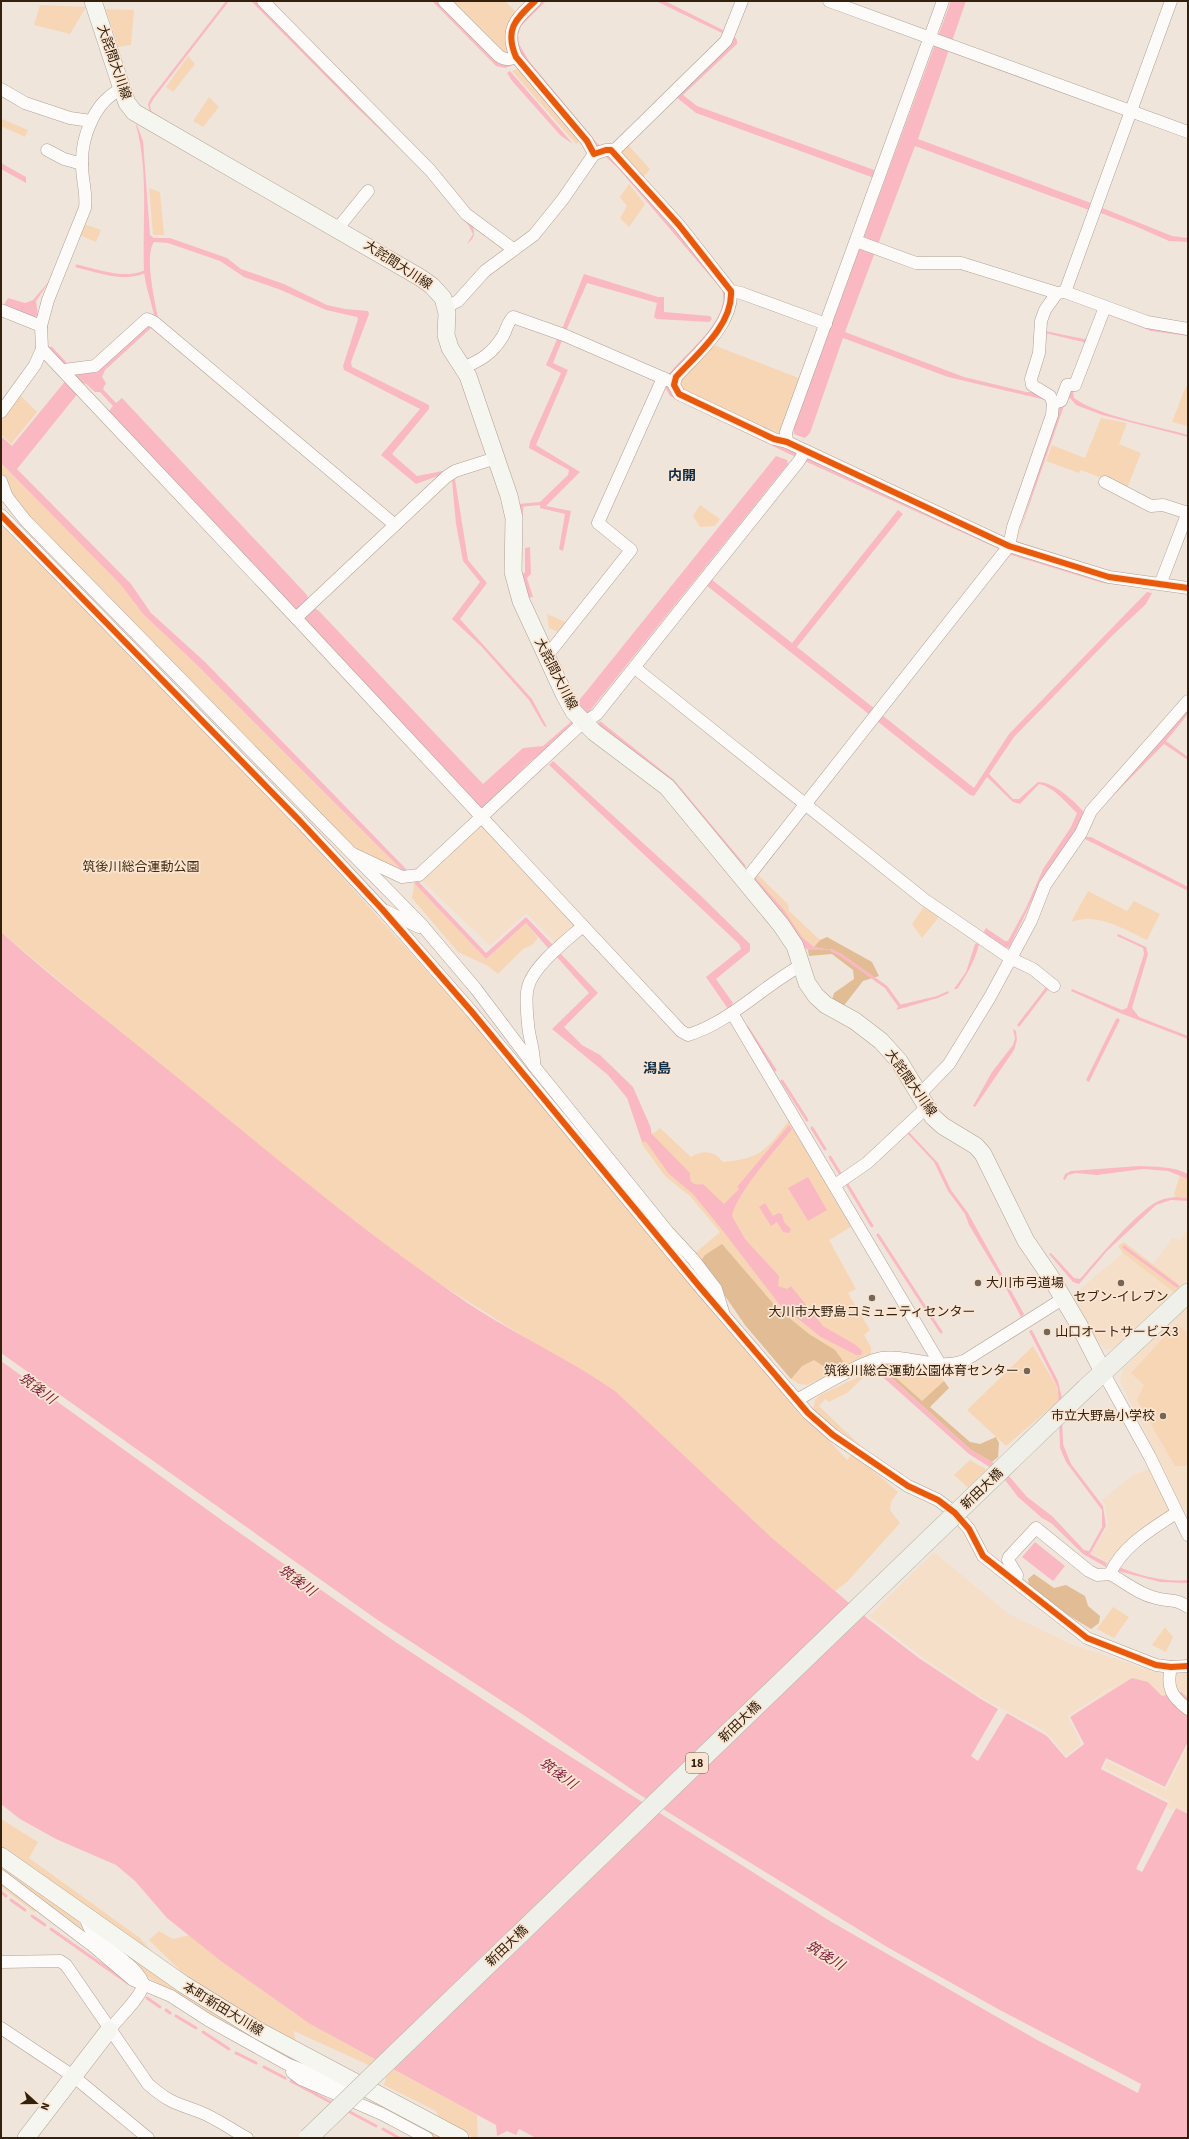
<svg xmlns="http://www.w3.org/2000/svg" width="1189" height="2139" font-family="'Source Sans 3','Noto Sans JP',sans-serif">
<rect width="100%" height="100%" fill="#f0e5db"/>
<!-- built -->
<g fill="#f6dfc9">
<path d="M482,822L579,925L556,944L526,913L490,946L420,879Z"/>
<path d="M1188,1229V1279L1181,1286L1153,1264L1172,1238L1180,1240Z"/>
<path d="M1123,1253L1175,1293L1124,1343L1112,1349L1106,1350L1092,1335L1073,1295Z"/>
<path d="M1188,1304V1518L1120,1382L1123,1369Z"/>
<path d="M1150,1468L1171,1513L1111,1565L1091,1553L1108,1526L1105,1505L1102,1500L1133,1475Z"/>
<path d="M934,1552L1009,1614L1071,1644L1162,1674L1188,1673V1831L1065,1768L867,1618Z"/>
</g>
<!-- green -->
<g fill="#f7d6b6">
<path d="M449,1H505L516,12L506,32L510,54L503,53Z"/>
<path d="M40,5L86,7L70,34L34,25Z"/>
<path d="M106,9L134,10L131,45L118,47Z"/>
<path d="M188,56L195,64L173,92L166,87Z"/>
<path d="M519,68L582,140L576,144L512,71Z"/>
<path d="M209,97L219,107L203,127L193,121Z"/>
<path d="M2,119L28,130L25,137L1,126Z"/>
<path d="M628,145L650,169L641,180L618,153Z"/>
<path d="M629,184L645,204L629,227L620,218L627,206L620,197Z"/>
<path d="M149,188L160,192L164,235H153Z"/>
<path d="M84,224L101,230L96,242L79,235Z"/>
<path d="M711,344L801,379L782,431L774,434L682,391L679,379Z"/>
<path d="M1186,386L1188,387V426L1172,422Z"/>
<path d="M20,395L37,412L11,444L1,434V422Z"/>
<path d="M1101,418L1127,423L1119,444L1141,453L1127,488L1081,470L1079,473L1046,461L1052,445L1085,458Z"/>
<path d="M1,463L121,585L143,614L197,665L402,870L353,848L26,516L1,474Z"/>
<path d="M700,505L720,519L715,526L700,527L693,516Z"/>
<path d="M1,525L287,816L465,1013L727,1329L847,1460L853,1453L898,1492L891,1502L890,1510L900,1523L847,1582L835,1591L960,1699L526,1338L362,1235L1,932Z"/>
<path d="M547,614L568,623L560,633L549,628Z"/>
<path d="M757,874L788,904L789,911L820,940L814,947L802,937L784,910L755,877Z"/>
<path d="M414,883L486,959L526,923L538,938L532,945L523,949L498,974L488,966L458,952L412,898Z"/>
<path d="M1088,891L1127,911L1134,901L1160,914L1147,940C1123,929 1097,912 1071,922Z"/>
<path d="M925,905L939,917L922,938L912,924Z"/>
<path d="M790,1119L854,1225L829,1240L856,1289L848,1293L870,1330L864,1335L871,1347V1355L807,1385L799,1384L791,1379L745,1325L722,1289L694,1254L720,1232L691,1197L665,1176L641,1143L660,1128L691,1157C702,1150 714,1150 723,1162C763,1158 767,1149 790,1119Z"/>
<path d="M1180,1175L1188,1179V1198L1176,1197L1174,1194Z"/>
<path d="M1124,1242L1181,1286L1175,1293L1123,1253L1118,1246Z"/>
<path d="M1176,1324L1188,1333V1463L1186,1466H1175L1137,1400L1144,1385L1131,1373Z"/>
<path d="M1033,1346L1063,1397L1006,1446L967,1410Z"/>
<path d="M893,1371L934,1377L939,1375L944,1381L922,1401L894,1376Z"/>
<path d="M869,1372L847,1393L829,1402L825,1399L819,1406L869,1454L836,1431L813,1409L815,1400L820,1395Z"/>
<path d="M970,1460L989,1471L971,1490L954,1475Z"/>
<path d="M1113,1607L1129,1617L1114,1638L1097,1629Z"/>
<path d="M1165,1627L1173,1637L1166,1652L1152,1645Z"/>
<path d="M1,1819L38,1842L29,1858L140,1938L164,1966L1,1850Z"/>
<path d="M1,1863L75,1918L88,1933L1,1870Z"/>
<path d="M1,1881L38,1909L34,1912L1,1887Z"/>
<path d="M159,1931L173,1939L189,1935L222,1962L310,2024L477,2115L478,2138H474L440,2119L436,2111L384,2085L386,2078L375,2068L294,2031L296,2045L198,1988L149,1940Z"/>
<path d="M102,1937L341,2082L292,2062L210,2017L140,1972Z"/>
<path d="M349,2096L388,2106L445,2138H435L385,2109Z"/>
</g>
<!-- forest -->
<g fill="#e1bc95">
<path d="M827,937L872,962L879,976L863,981L842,1008L831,1003L834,993L854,979L853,970L832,954L809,956L808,950H829L814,947L820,940Z"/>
<path d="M722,1244L777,1308L809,1334L835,1350L843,1361L839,1367H825L814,1360L802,1366L791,1379L745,1325L701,1261L705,1255Z"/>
<path d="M889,1364L935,1371L939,1375L934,1377L893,1371L894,1376L922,1401L944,1381L949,1388L930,1407L970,1442L980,1444L996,1437L999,1443L998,1457L992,1462L971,1450L882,1369L885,1365Z"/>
<path d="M1034,1574L1054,1588L1066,1585L1085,1596L1088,1606L1100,1616L1099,1623L1091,1629L1063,1612L1029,1586L1028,1579Z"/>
</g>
<!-- water -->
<g fill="#fab9c2">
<path d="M226,1H229L154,98L150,105L151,111L157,115L156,117L150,114L148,104L151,98Z"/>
<path d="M251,1H257L427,172L473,227C475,236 474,238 467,244L473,234L469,226L424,172L352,103Z"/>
<path d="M432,1H437L499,64L512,63L513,65L505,68L496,66Z"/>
<path d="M541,1H546L521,26L518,35L519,44L529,61L597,143L620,165L674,225L728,293L724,313L670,390L672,394L1001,546L999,549L787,453L670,396L665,387L668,375C685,353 731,320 722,290L618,168L594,146L525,61L515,45V35L520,23Z"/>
<path d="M656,1H665L725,31L724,34Z"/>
<path d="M951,1H966L918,139L1091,203L1089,210L915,146L845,332L964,377L1026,392H1033L1046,400L948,377L843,338L810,433L805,438L794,434V426Z"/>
<path d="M734,36L737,40V44L683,95L697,106L877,171L874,178L696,113L676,97Z"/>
<path d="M510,71L573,144L561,136L512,81L507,73Z"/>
<path d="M136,125H137L143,141L150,235L154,238H170L227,258L241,269L284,284L327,305L345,309L368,311L369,314L351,362L352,367L429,405V409L392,454L417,476L442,471L443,474L416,484L381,455L420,409L344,370L343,366L358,319L357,317L326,310L281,290L244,277L220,261L168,243L154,242C144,256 155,301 158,318L154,315C151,301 145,285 144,271C142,222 149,173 136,125Z"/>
<path d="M1,163L26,177V183L1,169Z"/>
<path d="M1100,207L1172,236L1188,238V242L1169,241L1135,226L1098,212Z"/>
<path d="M584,274L658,297H664V312L710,316L712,319L709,322L657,319L654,317L657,303L587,283L566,331L562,329Z"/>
<path d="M51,279L36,301L38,315L34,318L6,308L5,303L8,298L25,303L33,300Z"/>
<path d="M1098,310L1085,344L1083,342L1045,333V331L1084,339L1087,338Z"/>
<path d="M1106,314L1188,333V336L1151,331Z"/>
<path d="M148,326L151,328L105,370L102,377L106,383L103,389L116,403L122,398L307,595C309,603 313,607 319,611L483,784L523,748L543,746L573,720L576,723L543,755L532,760L482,809L109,411L113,406L100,392H95L86,384L82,383L79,392L17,469L131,584L151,613L205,662L408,871L402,870L197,665L143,614L121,585L1,463V436L12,446L67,379L70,382L77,373H96Z"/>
<path d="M558,337L563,338L553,363L568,370L536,445L580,472L546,506L571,511L563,551L559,549L565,514L540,508V505L519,507L518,504L540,502L568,475L569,470L529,448L530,442L561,373L546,365Z"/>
<path d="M1068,391H1073L1074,398C1098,416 1157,426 1188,435V437L1102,415L1076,405L1070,398L1066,400L1018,537L1059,407Z"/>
<path d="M776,456L787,460L788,464L588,713L583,712L577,703Z"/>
<path d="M455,479L468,560L487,583L460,619L532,699L547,727L544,726L529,700L481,646L452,619L480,582L463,561L456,524L452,481Z"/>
<path d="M898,510L903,514L797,647L875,709L870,715L706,585L711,579L792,643Z"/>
<path d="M530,547L531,574L527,578L533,597L528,598L521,576L525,572V548Z"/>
<path d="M1009,551L1188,591V595L1179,592L1103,583L1008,554Z"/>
<path d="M1147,592L1152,593L1146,604L1113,635L1014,737L989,774L1013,799H1019L1038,782C1055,782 1074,801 1085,813L1080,826L1039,886L1009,948L1004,947L983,933L986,928L1005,941H1008L1026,908L1043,869L1071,827L1077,813C1066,803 1054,787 1039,784L1020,804L1013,802L987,777L974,796L970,795L877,721L882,715L974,788L1009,734Z"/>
<path d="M1188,709V714L1166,741L1188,757V760L1164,744L1093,816Z"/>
<path d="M600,721L674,780L746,866L741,869L597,724Z"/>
<path d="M553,761L700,895L750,944V951L716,979L733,1003L728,1009L706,977L741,949L739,944L549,765Z"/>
<path d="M1085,837H1091L1188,887V891L1085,839Z"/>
<path d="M755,877L784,910L802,937L814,947L831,950H808L804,947L753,882Z"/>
<path d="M418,881L486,953L526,917L553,945L549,949L526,923L486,959L414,883Z"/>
<path d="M1,932C59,984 122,1032 183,1082C271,1154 359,1228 453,1293C505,1330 563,1355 615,1391L773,1539L867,1618L919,1658L981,1699L1038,1730L1047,1736L1066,1758L1084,1744L1070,1717L1132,1678L1148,1682L1162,1696L1181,1692L1188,1698V1742L1165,1787L1106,1759L1101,1769L1168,1803L1166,1809L1173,1812L1176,1808L1188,1814V2138H536L519,2129L516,2135L507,2131L497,2136L496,2125L310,2024L222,1962L167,1918L135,1881L116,1865L56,1839L20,1819L1,1804Z"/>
<path d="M1118,934L1146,947L1148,954L1132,1008L1139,1017L1188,1036V1039L1120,1013L1071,991L1072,989L1122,1010L1127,1008L1144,954L1143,948L1117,936Z"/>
<path d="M978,943L979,945C974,962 967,975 957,989H954L966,972L975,944Z"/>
<path d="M560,953L598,993L564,1027L582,1045L600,1055L633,1087L651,1128V1133L690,1173C689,1182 693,1186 703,1184L724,1204L739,1189L737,1187L789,1125L792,1129C776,1150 737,1192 732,1216L745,1239L779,1276L778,1286L787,1289L791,1286L823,1326L856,1345L862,1351L861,1355H856L821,1337L779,1304L723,1231L693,1194L669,1174L646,1142H642L627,1098L608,1075L552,1029L589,993L556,956Z"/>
<path d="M1047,986L1049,988L1019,1027L1017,1025Z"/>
<path d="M948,991L949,993L938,998L896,1010L899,1005L937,996Z"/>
<path d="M1118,1018L1120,1020L1089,1082L1086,1080L1116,1019Z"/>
<path d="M1013,1029L1016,1031L1017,1040L1014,1050L975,1107L973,1106L992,1072L1013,1045L1015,1038Z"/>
<path d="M908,1131L938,1163L951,1190L968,1213L1024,1314L1021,1317L999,1275L969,1225L965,1214L948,1191L934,1162L906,1132Z"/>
<path d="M1139,1166C1156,1167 1173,1166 1188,1174V1179L1168,1171L1143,1169L1097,1175L1076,1173L1068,1175L1065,1180L1063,1179L1065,1174L1071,1171Z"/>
<path d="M808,1177L827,1210L808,1221L788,1188Z"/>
<path d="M1176,1197L1188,1198V1201L1171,1200L1156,1205L1107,1251L1079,1284L1073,1282L1049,1254L1051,1253L1074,1278L1080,1279C1096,1261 1140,1207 1161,1200C1165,1198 1171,1198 1176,1197Z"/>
<path d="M765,1203L773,1216L778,1213L782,1214L784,1222L791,1229L789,1233L783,1232L777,1222L771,1226L759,1207Z"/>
<path d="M1032,1330L1058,1381L1061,1394L1063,1444L1071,1464L1103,1506L1106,1526L1090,1554L1107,1563L1106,1567L1083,1554L1051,1523L1042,1518L1018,1497L1005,1480L991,1468L969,1454L876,1371L880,1368L882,1369L971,1450L992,1462L1009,1476L1027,1497L1052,1516L1084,1550L1089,1551L1102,1527V1510L1066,1462L1060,1448L1058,1388L1029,1331Z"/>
<path d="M1035,1542L1065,1566L1053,1581L1022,1557Z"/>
<path d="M1119,1567C1141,1576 1164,1582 1188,1580V1583L1160,1582L1118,1571Z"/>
</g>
<!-- pier -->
<g fill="#f0e5db">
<path d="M1,1353L379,1621L522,1714L637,1793L887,1947L998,2009L1141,2084L1138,2093L1039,2041L830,1921L546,1741L397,1643L227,1524L1,1361Z"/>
<path d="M869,1616L920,1656L982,1698L1039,1728L1049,1735L1066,1756L1081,1744L1068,1716L1110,1688L1111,1689L1070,1717L1084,1744L1066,1758L1047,1736L1007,1713L978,1761L971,1756L998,1709L981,1699L919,1658L867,1618Z"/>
<path d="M1188,1742V1746L1166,1789L1107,1761L1104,1768L1169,1801L1168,1808L1172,1810L1177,1806L1142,1872L1136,1869L1168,1803L1101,1769L1106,1758L1165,1787Z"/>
</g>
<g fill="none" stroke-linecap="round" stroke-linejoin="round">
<!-- stream -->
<g stroke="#fab9c2" stroke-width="3">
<path d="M77,266C97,271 124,281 144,272"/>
<path d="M51,348L65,363"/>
<path d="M521,517L522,507"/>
<path d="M831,950L841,955L886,987L899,1005"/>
<path d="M747,1027L775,1070"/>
<path d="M782,1081L807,1120"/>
<path d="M812,1128L825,1149"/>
<path d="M830,1157L841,1175"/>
<path d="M847,1184L872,1226"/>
<path d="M878,1235L941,1332"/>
<path d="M1124,1247L1177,1286"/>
<path d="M1,1892L6,1896"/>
<path d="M11,1900L25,1910"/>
<path d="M32,1916L45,1925"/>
<path d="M51,1929L128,1983"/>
<path d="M147,1998L160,2007"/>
<path d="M166,2010L170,2013"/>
<path d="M176,2016L196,2028"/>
<path d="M203,2032L229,2049"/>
<path d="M236,2053L256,2063"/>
<path d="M264,2067L285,2078"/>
<path d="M291,2081L334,2104"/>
<path d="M346,2110L376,2126"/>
<path d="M383,2129L399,2138"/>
</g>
<defs>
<g id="street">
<path d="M263,1L430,170L466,214L513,249"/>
<path d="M444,1L499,56C505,60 509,60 516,57"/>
<path d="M535,1C516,19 504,29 516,57L587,141L594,154L606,150H611L679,225L731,291C733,325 697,354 676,377L674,385L679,394L774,439L787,442L1009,546L1109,577L1188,588"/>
<path d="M829,1L1188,132"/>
<path d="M1,89L25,103L70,118L91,121"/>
<path d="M47,150L64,159L82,164"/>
<path d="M611,150L616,149L726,41L742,1"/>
<path d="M338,228L368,191"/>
<path d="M856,241L916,263H961L1057,293L1065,292L1147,322L1188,329"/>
<path d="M731,291L741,293L826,324"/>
<path d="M1065,292L1171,1"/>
<path d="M446,307L458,301L485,271L534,235L563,199L594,154"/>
<path d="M1,310L41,326"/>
<path d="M42,349L296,618L681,1031L688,1035C730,1022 762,987 800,966"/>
<path d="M463,368C481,360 492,354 503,336C507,329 507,323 513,317L564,335L670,381"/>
<path d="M64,370L95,366L147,319L154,322L395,525"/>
<path d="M1053,403L1061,401L1067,385H1075L1105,307"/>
<path d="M1,412L35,365L42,349L41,326L48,300L85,208C87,194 82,180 82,165C81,137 95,100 122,89"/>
<path d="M787,442L786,432L943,1"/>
<path d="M1,481L7,497L1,494"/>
<path d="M1105,482L1151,506L1163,505L1188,513"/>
<path d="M7,497L25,520L421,924L476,989L534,1066L668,1232L693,1259L716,1289L723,1312"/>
<path d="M1,515L298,819L382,909L472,1012L699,1286L808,1413L833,1435L908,1486L938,1500L955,1513L969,1529L983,1556L1087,1638L1156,1665L1171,1667L1188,1666"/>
<path d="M1161,582L1188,512"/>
<path d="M296,618L446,477L455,471L496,458"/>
<path d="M546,657L631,550L598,523L663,378"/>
<path d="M635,668L925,900L1010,958L1033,969L1054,986"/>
<path d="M353,854L402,877L419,875L579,726L597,714L799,461L805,451"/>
<path d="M744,882L1009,546L1013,527L1052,415L1053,403L1050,396L1032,385L1031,379L1039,353L1041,321L1045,310L1057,293"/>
<path d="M386,911L419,927"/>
<path d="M732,1013L940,1364"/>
<path d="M534,1066C535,1051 529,1039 528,1024C527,1013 525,997 528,987C533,966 567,940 583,926"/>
<path d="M920,1094L949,1064L990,997L1031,921L1045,885L1081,833L1091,811L1188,701"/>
<path d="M835,1185L867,1163L926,1108"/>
<path d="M1103,1372L1150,1457L1188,1535"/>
<path d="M797,1400C816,1389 862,1361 882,1358C908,1354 936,1371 964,1361L1064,1298"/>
<path d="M1110,1574C1125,1582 1138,1594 1156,1598C1170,1602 1175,1598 1188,1607"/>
<path d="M1016,1581L1017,1575L1008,1560L1009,1557L1036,1528L1089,1571L1097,1575L1110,1574C1122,1546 1152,1529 1176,1513"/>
<path d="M1171,1667C1166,1688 1172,1697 1188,1709"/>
<path d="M1,1876L93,1946L133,1980L171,1996L208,2020L287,2064L349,2088L361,2091"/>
<path d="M85,1917C88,1924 90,1931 95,1937C104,1946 144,1972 143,1985C142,1996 117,2020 109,2030"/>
<path d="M1,1962L60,1961L66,1965L148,2084C168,2102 176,2103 200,2112C216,2118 232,2130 247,2138"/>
<path d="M1,2028L73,2076L148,2138"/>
<path d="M292,2072L301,2079L382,2114L427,2138"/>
</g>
<g id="secondary">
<path d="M93,1L122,89L127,103L134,112L421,278L432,286L443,298L447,313L446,335L450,348L468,376L509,496L514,518L513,572L521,601L564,694L574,712L594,732L667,787L781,925L795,946L807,983L816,996L826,1005L855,1021L881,1041L899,1061L933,1117L943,1126L976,1146L983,1154L1026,1241L1050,1276L1079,1325L1103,1372"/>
<path d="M1,1856L183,1984L259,2031L460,2138"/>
<path d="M26,2138L109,2030"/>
</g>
<path id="primary" d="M1086,1388L1188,1293"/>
</defs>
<!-- street casing -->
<use href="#street" stroke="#afa194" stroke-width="13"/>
<!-- secondary casing -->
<use href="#secondary" stroke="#afa194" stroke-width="18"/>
<!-- primary casing -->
<use href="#primary" stroke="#b6b4a5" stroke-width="20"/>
<!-- street -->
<use href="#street" stroke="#fdfbfa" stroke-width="12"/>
<!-- secondary -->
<use href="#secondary" stroke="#f6f6f1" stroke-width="17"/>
<!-- primary -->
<use href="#primary" stroke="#eff0e9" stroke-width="19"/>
<defs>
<path id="primary-bridge" d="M308,2138L1086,1388"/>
</defs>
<!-- primary-bridge casing -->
<use href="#primary-bridge" stroke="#b6b4a5" stroke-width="20" stroke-linecap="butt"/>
<!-- primary-bridge -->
<use href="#primary-bridge" stroke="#eff0e9" stroke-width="19"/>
<defs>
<g id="cycleway">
<path d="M535,1C516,19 504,29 516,57L587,141L594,154L606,150H611L679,225L731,291C733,325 697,354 676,377L674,385L679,394L774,439L787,442L1009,546L1109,577L1188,588"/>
<path d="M1,515L298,819L382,909L472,1012L699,1286L808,1413L833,1435L908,1486L938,1500L955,1513L969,1529L983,1556L1087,1638L1156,1665L1171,1667L1188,1666"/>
</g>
</defs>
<!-- cycleway casing -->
<use href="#cycleway" stroke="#f9e5d2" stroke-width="8"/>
<!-- cycleway -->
<use href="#cycleway" stroke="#e8590c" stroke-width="6"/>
</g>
<!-- markers -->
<g fill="#756655" stroke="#f9e5d2" stroke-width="1.5">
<circle cx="978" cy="1283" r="4"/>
<circle cx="1121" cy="1283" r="4"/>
<circle cx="872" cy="1298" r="4"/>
<circle cx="1047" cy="1332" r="4"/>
<circle cx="1027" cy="1371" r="4"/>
<circle cx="1163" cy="1416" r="4"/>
</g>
<g text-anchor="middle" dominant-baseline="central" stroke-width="3.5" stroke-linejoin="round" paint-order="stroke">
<!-- shield labels -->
<rect fill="#f9e5d2" stroke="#6e5c48" stroke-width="1" x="686" y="1753" width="22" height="20" rx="3"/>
<g font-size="12" font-weight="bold" fill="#33210d">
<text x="697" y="1763">18</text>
</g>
<!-- street labels -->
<g font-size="13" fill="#33210d" stroke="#f9e5d2">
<text transform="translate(114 62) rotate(71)">大詫間大川線</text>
<text transform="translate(398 265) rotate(33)">大詫間大川線</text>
<text transform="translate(556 674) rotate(63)">大詫間大川線</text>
<text transform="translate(911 1083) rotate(55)">大詫間大川線</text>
<text transform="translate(982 1489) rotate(-44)">新田大橋</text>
<text transform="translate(740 1722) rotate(-44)">新田大橋</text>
<text transform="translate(507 1946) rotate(-44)">新田大橋</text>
<text transform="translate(223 2009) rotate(31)">本町新田大川線</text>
</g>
<!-- park labels -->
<g font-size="13" fill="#442b0f" stroke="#f9e5d2">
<text x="141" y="867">筑後川総合運動公園</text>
</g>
<!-- poi labels -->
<g font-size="13" fill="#33210d" stroke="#f9e5d2" text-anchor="start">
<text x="986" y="1283">大川市弓道場</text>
<text x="1121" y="1297" text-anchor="middle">セブン-イレブン</text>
<text x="872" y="1312" text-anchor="middle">大川市大野島コミュニティセンター</text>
<text x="1055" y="1332">山口オートサービス3</text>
<text x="1019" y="1371" text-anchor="end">筑後川総合運動公園体育センター</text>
<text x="1155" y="1416" text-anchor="end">市立大野島小学校</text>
</g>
<!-- neighbourhood labels -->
<g font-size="14" font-weight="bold" fill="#0c2b45" stroke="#f9e5d2">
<text x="682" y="476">内開</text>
<text x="657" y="1069">潟島</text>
</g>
<!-- water labels -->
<g font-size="14" font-style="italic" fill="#7e193a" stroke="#f9e5d2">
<text transform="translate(37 1389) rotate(36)">筑後川</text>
<text transform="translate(297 1581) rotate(36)">筑後川</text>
<text transform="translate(558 1774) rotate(36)">筑後川</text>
<text transform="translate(825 1956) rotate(32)">筑後川</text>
</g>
</g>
<!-- border -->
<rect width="1189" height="2139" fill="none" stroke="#33210d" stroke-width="4"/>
<!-- north arrow -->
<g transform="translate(36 2103) rotate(111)" stroke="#f9e5d2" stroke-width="3" paint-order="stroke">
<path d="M0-3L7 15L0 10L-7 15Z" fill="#33210d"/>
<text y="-6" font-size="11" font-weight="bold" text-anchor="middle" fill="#33210d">N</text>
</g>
</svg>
